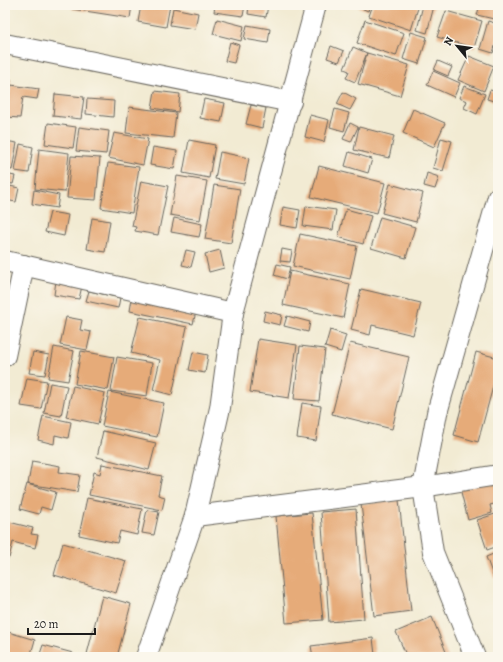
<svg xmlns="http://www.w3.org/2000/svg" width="503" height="662" font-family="Alegreya,serif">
<rect width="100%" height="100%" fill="#fbf7ec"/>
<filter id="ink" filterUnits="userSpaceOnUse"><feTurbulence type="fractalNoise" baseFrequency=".025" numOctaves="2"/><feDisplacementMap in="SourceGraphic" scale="8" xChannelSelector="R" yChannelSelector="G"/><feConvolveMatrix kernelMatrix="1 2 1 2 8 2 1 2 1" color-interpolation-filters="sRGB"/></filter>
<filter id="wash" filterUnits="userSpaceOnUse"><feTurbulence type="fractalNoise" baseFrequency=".012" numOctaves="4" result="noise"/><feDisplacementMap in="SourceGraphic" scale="16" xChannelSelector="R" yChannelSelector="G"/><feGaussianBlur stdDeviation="0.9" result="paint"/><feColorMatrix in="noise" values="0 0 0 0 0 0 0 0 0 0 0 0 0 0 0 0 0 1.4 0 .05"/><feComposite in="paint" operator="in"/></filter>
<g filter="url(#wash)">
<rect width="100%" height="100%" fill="#f2ebd3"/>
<g id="blocks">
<!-- building -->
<g fill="#e6ab79">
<path d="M73,5H132L130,18L72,9Z"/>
<path d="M141,5H170L166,27L138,22Z"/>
<path d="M215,5H245L243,16L214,12Z"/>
<path d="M249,5H268L266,17L248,14Z"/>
<path d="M354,5H370L368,11Z"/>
<path d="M373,5H419L411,30L369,16Z"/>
<path d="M423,5L434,6L427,33L417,30Z"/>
<path d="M480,5H498V20L477,15Z"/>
<path d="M173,8L198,13L195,29L170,25Z"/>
<path d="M446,11L482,21L474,48L437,37Z"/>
<path d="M217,19L244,26L241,41L213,34Z"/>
<path d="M365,20L404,33L396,56L357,43Z"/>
<path d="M488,21L498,24V36L493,53L480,49Z"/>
<path d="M247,25L270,29L268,43L244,39Z"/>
<path d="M411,32L427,37L419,64L403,59Z"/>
<path d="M230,42L239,45L234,63L225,61Z"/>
<path d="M331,46L344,51L339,62L327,58Z"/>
<path d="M353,47L367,53L355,82L346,78L349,71L344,69Z"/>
<path d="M367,53L409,65L400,96L358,84Z"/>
<path d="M469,56L494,66L484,91L458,80Z"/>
<path d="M438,61L452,67L448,76L434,70Z"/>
<path d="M433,71L460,83L454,97L427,85Z"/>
<path d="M5,78L11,80L6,102H5Z"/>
<path d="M11,85L39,89L37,99L23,97L20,118L6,117Z"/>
<path d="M464,86L485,94L477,114L464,108L467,101L459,98Z"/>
<path d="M490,90L498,92L497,102L487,99Z"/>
<path d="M155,91L180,94L178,112L152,108Z"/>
<path d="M343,92L356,99L350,110L337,104Z"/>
<path d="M55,94L84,97L81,119L53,116Z"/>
<path d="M87,99L114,101L113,117L86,114Z"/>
<path d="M204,99L225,103L221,122L200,118Z"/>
<path d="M251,105L266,108L262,128L246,124Z"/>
<path d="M129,107L176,113L173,138L126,133Z"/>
<path d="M335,109L349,113L344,131L330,127Z"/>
<path d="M413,109L445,123L434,147L403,133Z"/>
<path d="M310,115L329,120L324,142L305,137Z"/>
<path d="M48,123L76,127L73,148L45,144Z"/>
<path d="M350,123L358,127L351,142L343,139Z"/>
<path d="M79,127L109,131L106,154L76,151Z"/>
<path d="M359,127L394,136L389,158L354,150Z"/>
<path d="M114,133L148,139L143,165L108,158Z"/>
<path d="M441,138L452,141L443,171L433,168Z"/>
<path d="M189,140L215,145L209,178L183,173Z"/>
<path d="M5,141L17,143L12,170L5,168Z"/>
<path d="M20,144L33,147L29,173L15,171Z"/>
<path d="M153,147L177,151L174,169L150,165Z"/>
<path d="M39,149L69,153L65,192L35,189Z"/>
<path d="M220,152L249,158L244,184L215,179Z"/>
<path d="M349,152L372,159L368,173L345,166Z"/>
<path d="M71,156L100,158L96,200L67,198Z"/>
<path d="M108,163L139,167L132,213L101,208Z"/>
<path d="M319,166L385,183L377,213L311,197Z"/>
<path d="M427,173L439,177L435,189L424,186Z"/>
<path d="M5,174L15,176L13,184L5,183Z"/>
<path d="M177,176L207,181L200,220L170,215Z"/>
<path d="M141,181L168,186L158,235L135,231L136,227L132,226Z"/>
<path d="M390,184L423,193L416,222L382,213Z"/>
<path d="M5,185L19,188L16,202L5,200Z"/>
<path d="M214,185L240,189L231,243L205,239Z"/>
<path d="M34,190L59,195L57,208L32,204Z"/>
<path d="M306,206L336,210L333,230L303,226Z"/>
<path d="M283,207L300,210L297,228L280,225Z"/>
<path d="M346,209L371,216L363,244L338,237Z"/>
<path d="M50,212L68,215L64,236L45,232Z"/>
<path d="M380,217L415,227L406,258L371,248Z"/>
<path d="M92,218L110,221L105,252L87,249Z"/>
<path d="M174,218L202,224L199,237L171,232Z"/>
<path d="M300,234L357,246L350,279L293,266Z"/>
<path d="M282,249L292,251L290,262L280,261Z"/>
<path d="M186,250L195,252L191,267L182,265Z"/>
<path d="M220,250L224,268L209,272L205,254Z"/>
<path d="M277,264L290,267L287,279L274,275Z"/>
<path d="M290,271L350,284L343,318L283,305Z"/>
<path d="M56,281L82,286L79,299L54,295Z"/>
<path d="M361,289L421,303L413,335L372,325L370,335L351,330Z"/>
<path d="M89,291L120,298L118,308L86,301Z"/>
<path d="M132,299L196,312L193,324L130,311Z"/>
<path d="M265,311L282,315L280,325L263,321Z"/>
<path d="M287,316L310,322L308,332L284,326Z"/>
<path d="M66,317L82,320L80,330L91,332L87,350L60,345Z"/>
<path d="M140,317L187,327L172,395L153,390L160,360L131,353Z"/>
<path d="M330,330L346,335L341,352L325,347Z"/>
<path d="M258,339L297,345L289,398L250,392Z"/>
<path d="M350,343L409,357L392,429L332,414Z"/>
<path d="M300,346L325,349L319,401L294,399Z"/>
<path d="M54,347L74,351L68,381L48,378Z"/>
<path d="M81,351L114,357L108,390L75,384Z"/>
<path d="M33,352L49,355L45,375L29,373Z"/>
<path d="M193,352L208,355L205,373L189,370Z"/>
<path d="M476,352L498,358V368L478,442L454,435Z"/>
<path d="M117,357L152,363L147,396L111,391Z"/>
<path d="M27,378L47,381L41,409L21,406Z"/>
<path d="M50,383L67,386L61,416L44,413Z"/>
<path d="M73,386L105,393L98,424L66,417Z"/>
<path d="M109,392L164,403L157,437L102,426Z"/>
<path d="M302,403L321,406L316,441L297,438Z"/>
<path d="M43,416L71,422L68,438L55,435L54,444L38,440Z"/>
<path d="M103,431L156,443L149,470L97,457Z"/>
<path d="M32,461L60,466L59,472L80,475L77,492L28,484Z"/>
<path d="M102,464L162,476L158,495L165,497L162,510L89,495L94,472L100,474Z"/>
<path d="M498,479V503L490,505L492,513L468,520L460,488Z"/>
<path d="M27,484L56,492L51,510L41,507L39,514L20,509Z"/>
<path d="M87,498L142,509L137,535L120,531L117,543L79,535Z"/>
<path d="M399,500L411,611L374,616L361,504Z"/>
<path d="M356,509L364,619L329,622L321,512Z"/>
<path d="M147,510L159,512L154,535L142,533Z"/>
<path d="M312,513L323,620L286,623L276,516Z"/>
<path d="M498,513V546L487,550L477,520Z"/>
<path d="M5,521L33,528L31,534L38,535L35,548L13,542L9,558L5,557Z"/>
<path d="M63,543L126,561L116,593L54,575Z"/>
<path d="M498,552V576L494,578L486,557Z"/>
<path d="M102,596L131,604L117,657H97L87,654Z"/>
<path d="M432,617L448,657H407L396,632Z"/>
<path d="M5,631L35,640L30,657H15L5,654Z"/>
<path d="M373,638L375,655L360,657H313L311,646Z"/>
<path d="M43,645L73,653L72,657H39Z"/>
<path d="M384,653L385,657H374Z"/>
</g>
</g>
</g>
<g filter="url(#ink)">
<use href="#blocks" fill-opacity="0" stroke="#67645c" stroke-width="1"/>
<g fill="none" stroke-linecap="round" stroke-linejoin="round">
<defs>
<g id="street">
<path d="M5,44L291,102"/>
<path d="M5,261L233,313"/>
<path d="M5,356L24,265"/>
<path d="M195,516L423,487L498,475"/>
<path d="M146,657L195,516L220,408L233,313L316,5"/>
<path d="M475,657L433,552L423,487L437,413L498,197"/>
</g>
</defs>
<!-- street casing -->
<use href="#street" stroke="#67645c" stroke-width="22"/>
<!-- street -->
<use href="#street" stroke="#fff" stroke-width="20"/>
</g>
</g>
<!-- margin -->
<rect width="503" height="662" fill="none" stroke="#fbf7ec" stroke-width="20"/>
<!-- north arrow -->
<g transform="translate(457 46) rotate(299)" stroke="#fbf7ec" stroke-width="3" paint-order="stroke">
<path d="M0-3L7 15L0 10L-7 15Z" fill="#1c1c1c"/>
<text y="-6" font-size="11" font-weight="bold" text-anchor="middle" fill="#1c1c1c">N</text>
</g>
<!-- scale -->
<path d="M28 628v6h67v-6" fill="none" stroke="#1c1c1c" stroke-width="2"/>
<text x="34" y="628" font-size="12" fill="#1c1c1c" stroke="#fbf7ec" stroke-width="3" paint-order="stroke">20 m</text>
</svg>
